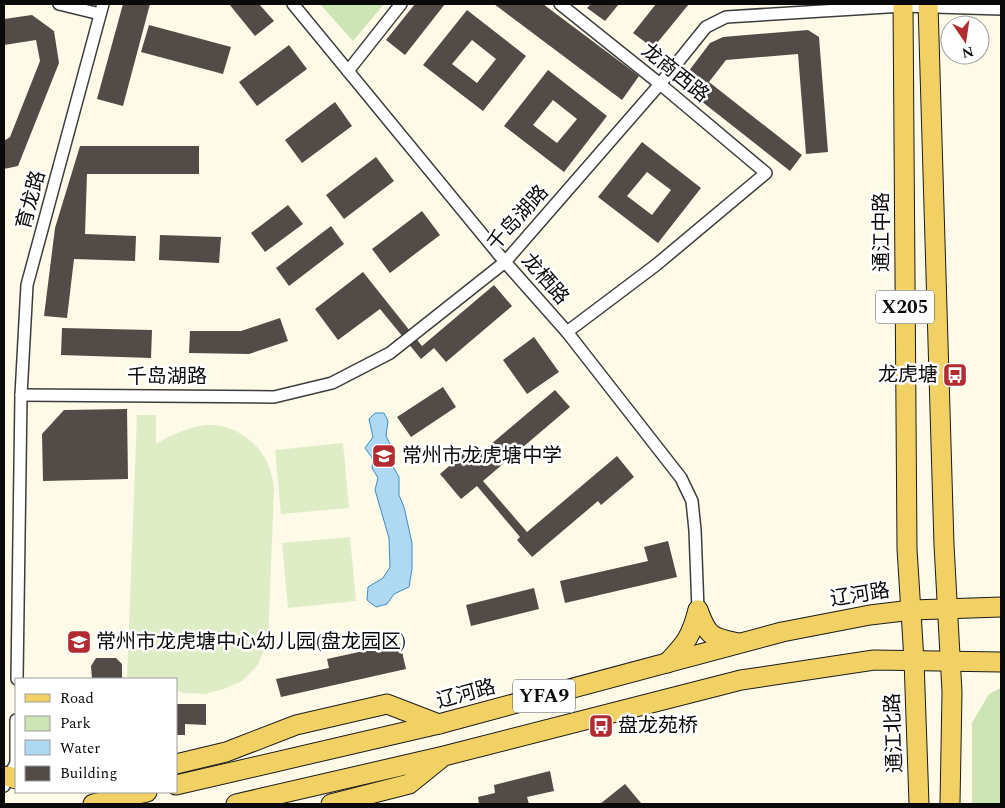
<svg xmlns="http://www.w3.org/2000/svg" width="1005" height="808" font-family="Spectral,'Noto Sans SC',serif">
<rect width="100%" height="100%" fill="#fefae8"/>
<!-- green -->
<g fill="#cde5b4">
<path d="M320,4H384L353,41Z"/>
<path d="M1001,688V804H972V723L989,694Z"/>
</g>
<!-- pitch -->
<g fill="#dfedc6">
<path d="M137,415H156V444C189,425 220,414 252,442C259,449 266,457 269,467C272,474 273,482 274,489L268,642L257,666L242,681L224,689L205,694L184,693L176,690V679H155L152,677L151,679H127Z"/>
<path d="M343,443L349,508L281,514L275,450Z"/>
<path d="M350,537L356,601L288,608L282,543Z"/>
</g>
<!-- water -->
<path fill="#afd9f2" stroke="#3b8dc5" d="M375,413H384L388,421L386,436L394,452L391,463L399,477V495L404,507L412,543V569L409,587L394,594L387,604L376,607L367,600L368,587L383,578L390,567L389,538L375,490L378,478L372,468L373,459L365,448L373,437L369,419Z"/>
<!-- building -->
<g fill="#524b47" fill-rule="evenodd">
<path d="M123,4H150L123,106L97,99Z"/>
<path d="M229,4H259L274,21L255,36Z"/>
<path d="M415,4H445L405,55L386,40Z"/>
<path d="M494,4H543L639,76L622,100Z"/>
<path d="M591,4H619L605,21L587,8Z"/>
<path d="M656,4H689L653,48L633,33Z"/>
<path d="M467,10L526,56L483,111L423,65ZM472,40L496,59L477,83L452,64Z"/>
<path d="M32,15L54,31L59,63L18,166L4,169V141L10,137L40,61L36,40L4,45V19Z"/>
<path d="M149,25L231,47L223,74L141,52Z"/>
<path d="M808,30L819,37L828,152L806,154L798,54L726,60L709,82L802,155L790,171L682,86V80L710,43L723,37Z"/>
<path d="M289,45L307,69L257,106L239,82Z"/>
<path d="M548,70L607,116L564,172L504,126ZM553,100L577,119L557,143L533,125Z"/>
<path d="M335,102L352,126L302,163L285,140Z"/>
<path d="M642,142L701,188L658,243L598,197ZM647,172L671,190L652,215L627,196Z"/>
<path d="M80,146H199V174H87L85,234L136,236L135,261L74,259L67,318L44,316L55,228Z"/>
<path d="M376,157L394,181L344,219L326,195Z"/>
<path d="M288,205L303,224L265,252L251,233Z"/>
<path d="M422,211L440,235L390,273L372,249Z"/>
<path d="M331,226L344,244L289,286L276,268Z"/>
<path d="M160,235L221,237L219,263L159,260Z"/>
<path d="M363,272L422,346L494,285L512,306L446,362L434,348L421,359L380,309L338,340L315,309Z"/>
<path d="M280,318L288,341L249,354L189,353L190,331H241Z"/>
<path d="M62,328L152,330L151,358L61,355Z"/>
<path d="M534,337L559,372L527,394L503,360Z"/>
<path d="M443,387L456,407L411,437L397,417Z"/>
<path d="M555,390L570,407L483,481L527,532L617,456L634,477L601,505L598,501L532,557L517,540L520,537L477,486L461,499L440,474L463,454L470,462Z"/>
<path d="M127,409L128,479L43,481L42,434L64,410Z"/>
<path d="M668,541L677,577L565,603L560,581L648,561L644,547Z"/>
<path d="M534,588L539,609L471,626L466,605Z"/>
<path d="M400,643L406,669L281,697L276,679L329,668L327,659Z"/>
<path d="M96,658H116L122,664V679H92L91,666Z"/>
<path d="M176,704H206V725L185,724V735H176Z"/>
<path d="M550,771L554,791L527,797L529,804H479L478,797L495,793L494,785Z"/>
<path d="M625,784L641,803L639,804H600Z"/>
</g>
<g fill="none" stroke-linecap="round" stroke-linejoin="round">
<defs>
<g id="street">
<path d="M59,4L100,14"/>
<path d="M293,4L505,262L567,332L681,478L692,501L695,530L698,610"/>
<path d="M560,4L660,84L766,173L656,265L567,332"/>
<path d="M348,71L401,4"/>
<path d="M21,395L274,397L332,383L390,353L505,262L660,84L706,27L726,17L903,6L1001,9"/>
<path d="M17,679L21,395L27,285L103,4"/>
<path d="M4,786L16,763V720"/>
</g>
<g id="primary">
<path d="M903,4L907,549L914,660L919,804"/>
<path d="M928,4L944,545L952,692L950,804"/>
<path d="M698,610C708,637 711,637 738,643"/>
<path d="M667,663C686,643 691,637 698,610"/>
<path d="M176,764L226,752L296,725L387,704L439,724"/>
<path d="M8,776L16,779"/>
<path d="M176,785L439,724L782,632L870,615L912,610L1001,607"/>
<path d="M93,804L147,792"/>
<path d="M236,804L444,756L741,680L874,660L1001,662"/>
<path d="M331,804L409,784L440,759"/>
</g>
</defs>
<!-- street casing -->
<use href="#street" stroke="#3d3d3d" stroke-width="14"/>
<!-- primary casing -->
<use href="#primary" stroke="#1b1b1b" stroke-width="21"/>
<!-- street -->
<use href="#street" stroke="#fff" stroke-width="11"/>
<!-- primary -->
<use href="#primary" stroke="#f1d064" stroke-width="19"/>
</g>
<!-- icons -->
<defs>
<symbol id="bus-square" viewBox="-11 -11 22 22"><rect x="-9" y="-9" width="18" height="18" rx="4" fill="#b12b30" stroke="#fff"/><path d="M-5-6H5V4H4V6H2V4H-2V6H-4V4H-5ZM-3.5-4V0h7V-4ZM-3.5 1.2v1.5H-2V1.2ZM2 1.2v1.5H3.5V1.2Z" fill="#fff"/></symbol>
<symbol id="school-square" viewBox="-11 -11 22 22"><rect x="-9" y="-9" width="18" height="18" rx="4" fill="#b12b30" stroke="#fff"/><path d="M0-5L7-2L0 1L-7-2ZM-4 1L0 2.5L4 1V4Q0 6-4 4Z" fill="#fff"/></symbol>
</defs>
<g fill-rule="evenodd">
<use href="#bus-square" x="941" y="361" width="28" height="28"/>
<use href="#school-square" x="370" y="442" width="28" height="28"/>
<use href="#school-square" x="65" y="628" width="28" height="28"/>
<use href="#bus-square" x="587" y="712" width="28" height="28"/>
</g>
<g text-anchor="middle" dominant-baseline="central" stroke-width="5" stroke-linejoin="round" paint-order="stroke">
<!-- shield labels -->
<g fill="#fff" stroke="#545454" stroke-width="1">
<rect x="876" y="290.5" width="58" height="33" rx="4"/>
<rect x="513" y="679.5" width="62" height="33" rx="4"/>
</g>
<g font-size="19" font-weight="bold" fill="#0a0a0a">
<text x="905" y="307">X205</text>
<text x="544" y="696">YFA9</text>
</g>
<!-- street labels -->
<g font-size="20" fill="#0a0a0a" stroke="#fff">
<text transform="translate(675 73) rotate(39)">龙商西路</text>
<text transform="translate(31 200) rotate(-75)">育龙路</text>
<text transform="translate(518 218) rotate(-48)">千岛湖路</text>
<text transform="translate(882 232) rotate(-90)">通江中路</text>
<text transform="translate(545 279) rotate(49)">龙栖路</text>
<text x="167" y="377">千岛湖路</text>
<text transform="translate(860 595) rotate(-9)">辽河路</text>
<text transform="translate(466 694) rotate(-15)">辽河路</text>
<text transform="translate(894 733) rotate(-92)">通江北路</text>
</g>
<!-- poi labels -->
<g font-size="20" fill="#0a0a0a" stroke="#fff" text-anchor="start">
<text x="938" y="375" text-anchor="end">龙虎塘</text>
<text x="402" y="456">常州市龙虎塘中学</text>
<text x="96" y="642">常州市龙虎塘中心幼儿园(盘龙园区)</text>
<text x="618" y="726">盘龙苑桥</text>
</g>
</g>
<!-- border -->
<rect width="1005" height="808" fill="none" stroke="#0a0a0a" stroke-width="10"/>
<!-- legend -->
<rect x="15" y="678" width="162" height="115" fill="#ffffff" stroke="#9d9d9d"/>
<rect x="25" y="694" width="25" height="8" fill="#f1d064" stroke="#9d9d9d"/>
<text x="60" y="703" font-size="15" fill="#0a0a0a">Road</text>
<rect x="25" y="716" width="25" height="15" fill="#cde5b4" stroke="#9d9d9d"/>
<text x="60" y="728" font-size="15" fill="#0a0a0a">Park</text>
<rect x="25" y="740" width="25" height="15" fill="#afd9f2" stroke="#9d9d9d"/>
<text x="60" y="753" font-size="15" fill="#0a0a0a">Water</text>
<rect x="25" y="766" width="25" height="15" fill="#524b47" stroke="#9d9d9d"/>
<text x="60" y="778" font-size="15" fill="#0a0a0a">Building</text>
<!-- north arrow -->
<g transform="translate(965 40) rotate(167)"><circle r="24" fill="#ffffff" stroke="#9d9d9d"/>
<path d="M0-4L9 19L0 12L-9 19Z" fill="#b12b30"/>
<text y="-8" font-size="14" font-weight="bold" text-anchor="middle" fill="#0a0a0a">N</text>
</g>
</svg>
